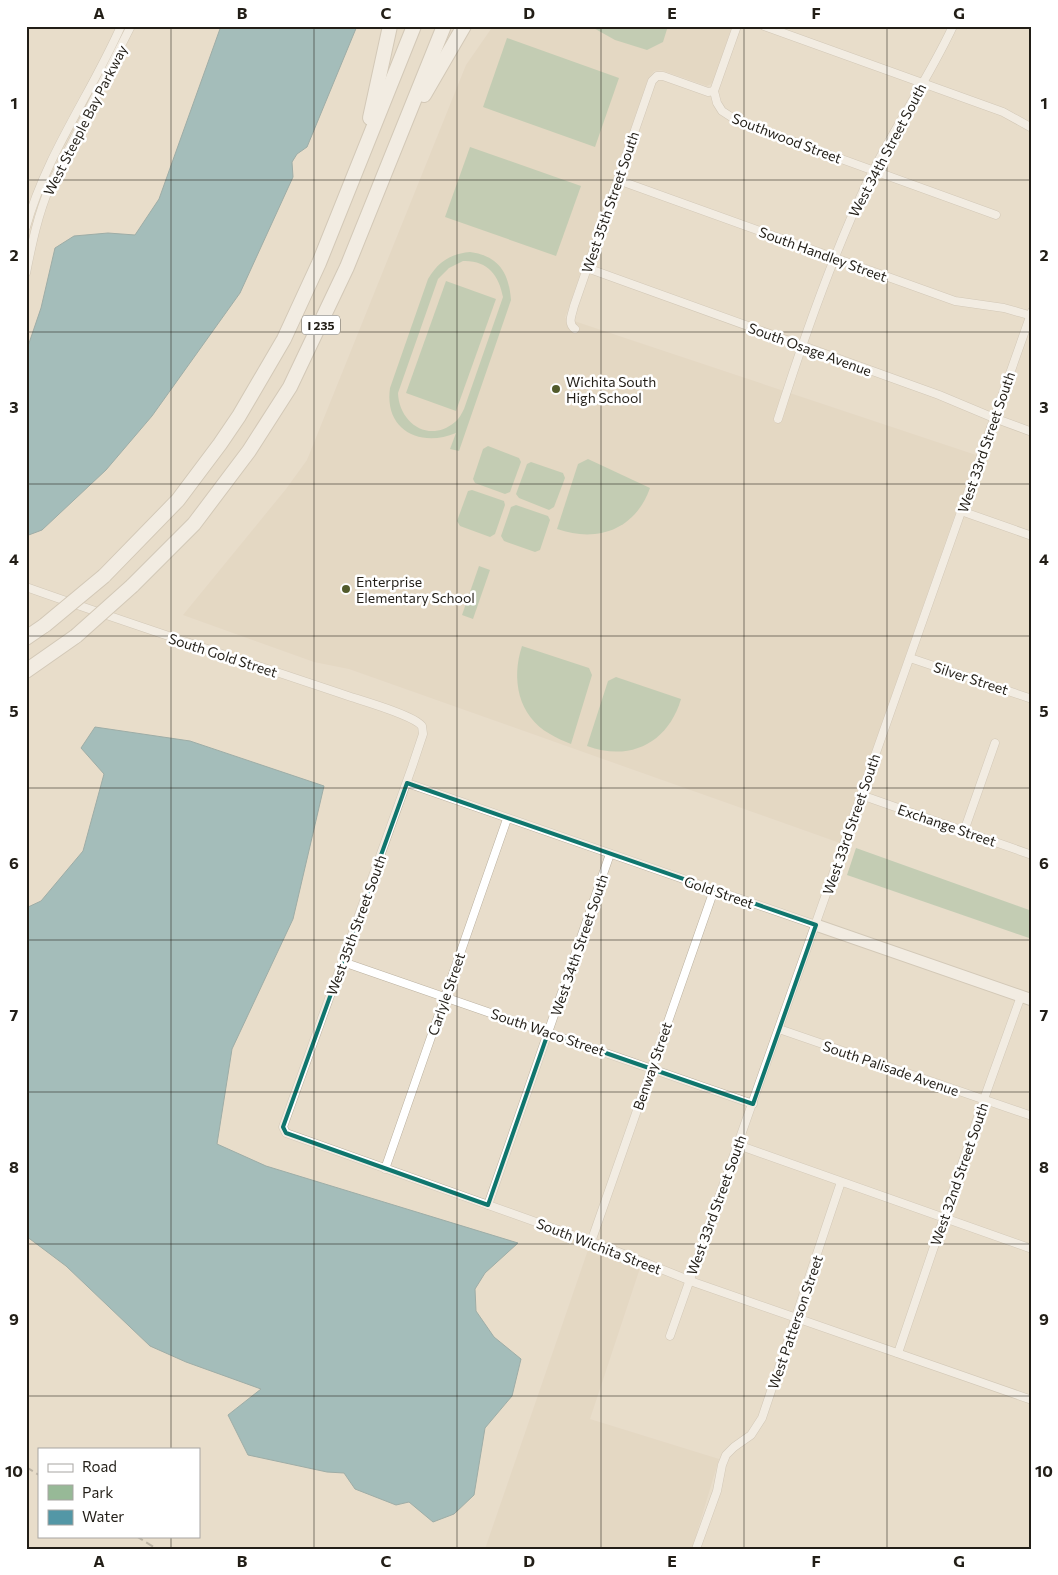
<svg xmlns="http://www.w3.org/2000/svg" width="1058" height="1575" font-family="Commissioner,sans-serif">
<rect width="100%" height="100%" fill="#e8ddcb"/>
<!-- built -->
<g fill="#e1d2ba">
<path d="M493,26H732L714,80L711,84L707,86L661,70L654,71L648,79L565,318L976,455L840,843L349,669L314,662L183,615L286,489L307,460L466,65Z"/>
<path d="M589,1247L640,1268L590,1419L719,1459L692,1549H485Z"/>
</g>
<!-- green -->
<g fill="#97b997" fill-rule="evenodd">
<path d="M590,26H668L663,42L647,50L615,40Z"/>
<path d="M507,38L619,78L595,147L483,107Z"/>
<path d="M470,147L581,186L556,256L445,217Z"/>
<path d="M470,252C499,256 509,273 511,300L459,451L450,449L456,433C420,448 384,430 390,388L428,279C438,262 450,254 470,252ZM463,261C487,260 499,275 503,297L464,409C462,413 459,419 455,422C429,444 399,423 398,393L438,279L449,268Z"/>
<path d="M446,281L496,299L456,411L406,393Z"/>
<path d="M488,446L519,458L521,462L510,492L505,494L475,483L473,479L483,449Z"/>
<path d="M588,459L650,488C635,530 597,543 557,529L578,464Z"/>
<path d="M531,462L563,473L565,478L554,507L549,510L519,498L516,494L527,464Z"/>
<path d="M472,490L504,501L505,505L495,534L490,537L460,526L457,521L468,491Z"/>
<path d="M516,505L548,516L550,520L540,550L535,552L504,541L501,536L511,507Z"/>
<path d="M479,566L490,570L473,619L462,615Z"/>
<path d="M522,646L589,668L592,675L571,744C564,741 556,738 550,734C518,716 511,679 522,646Z"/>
<path d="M616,677L681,699C668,743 630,762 587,746L608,681Z"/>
<path d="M856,848L1032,911V939L847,875Z"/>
</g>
<!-- water -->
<g fill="#5397a6" stroke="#44737b">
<path d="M221,26H357L307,147L297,154L292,162L293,177L240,293L152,416L106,470L42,530L26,536V352L41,308L55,248L74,236L108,233L135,235L159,199Z"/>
<path d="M95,727L190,741L324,786L293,919L232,1049L217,1144L266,1166L518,1243L485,1273L475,1289L476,1311L494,1337L521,1359L512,1396L485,1428L474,1495L454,1514L433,1522L409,1502L396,1505L355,1489L344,1473L327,1472L248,1455L228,1415L261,1389L186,1362L150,1346L66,1266L26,1236V908L41,901L83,851L104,774L81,748Z"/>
</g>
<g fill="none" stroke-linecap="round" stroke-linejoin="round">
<defs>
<g id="street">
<path d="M737,26L714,91L717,103L722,111L739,122L996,215"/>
<path d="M764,26L1003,112L1032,128"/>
<path d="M618,180L955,301L1004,308L1032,316"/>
<path d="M26,227C46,155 91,94 121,26"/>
<path d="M587,268L939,395L994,418L1032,432"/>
<path d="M26,273C32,243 38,214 50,186L131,26"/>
<path d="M575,329C567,323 572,315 574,306L652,81L657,76H663L708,92L714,91"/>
<path d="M778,419C803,340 830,262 865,187C891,132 927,82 953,26"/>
<path d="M961,511L1032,536"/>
<path d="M26,587C133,625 241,660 348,696C363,701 413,715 422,726L423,734L412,767L283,1127L286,1133L606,1247L696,1283L1032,1400"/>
<path d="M910,658L1032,699"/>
<path d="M407,783L816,925"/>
<path d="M861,795L1032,855"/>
<path d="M964,831L995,743"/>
<path d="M343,962L753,1104"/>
<path d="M779,1029L1032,1116"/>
<path d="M738,1145L1032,1249"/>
<path d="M385,1169L507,819"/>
<path d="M488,1205L610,854"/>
<path d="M591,1242L714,890"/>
<path d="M670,1336L1032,311"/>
<path d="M898,1353L984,1099L1021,996"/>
<path d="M696,1549L717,1491L722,1465L726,1455L734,1447L751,1435L762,1418L841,1182"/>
</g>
<path id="secondary" d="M816,925L1032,1000"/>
<g id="highway">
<path d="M424,95L464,26"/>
<path d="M370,118L390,26"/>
<path d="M104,576L178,500L220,444L239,416L284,339L319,263L414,26"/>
<path d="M132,586L194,524L249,451L290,387L347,267L444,26"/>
<path d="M26,638L45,625"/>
<path d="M26,671L76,636"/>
</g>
</defs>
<!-- street casing -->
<use href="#street" stroke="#bab09f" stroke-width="9"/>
<!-- secondary casing -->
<use href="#secondary" stroke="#bab09f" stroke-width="13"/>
<!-- highway casing -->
<use href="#highway" stroke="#bab09f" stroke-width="16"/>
<!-- street -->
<use href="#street" stroke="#fff" stroke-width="8"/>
<!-- secondary -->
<use href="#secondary" stroke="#fff" stroke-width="11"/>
<!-- highway -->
<use href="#highway" stroke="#fff" stroke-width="14"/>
<!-- rail -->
<g stroke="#8c8578" stroke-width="2" stroke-dasharray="8 4" stroke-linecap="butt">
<path d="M26,1467L39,1475"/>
<path d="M136,1536L157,1549"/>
</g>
<defs>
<g id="highway-bridge">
<path d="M45,625L104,576"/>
<path d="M76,636L132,586"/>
</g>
</defs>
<!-- highway-bridge casing -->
<use href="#highway-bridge" stroke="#bab09f" stroke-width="16" stroke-linecap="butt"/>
<!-- highway-bridge -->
<use href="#highway-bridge" stroke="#fff" stroke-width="14"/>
</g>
<!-- marked area -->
<path d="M0 0H1058V1575H0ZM407,783L816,925L753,1104L548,1033L488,1205L286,1133L283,1127Z" fill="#e8ddcb" fill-opacity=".55" fill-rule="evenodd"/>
<path fill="none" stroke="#0f766e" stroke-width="4" stroke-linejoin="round" d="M407,783L816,925L753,1104L548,1033L488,1205L286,1133L283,1127Z"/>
<!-- grid -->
<path fill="none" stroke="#221e17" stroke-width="1" stroke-opacity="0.55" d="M171,26V1449M314,26V1549M457,26V1549M601,26V1549M744,26V1549M887,26V1549M26,180H1032M26,332H1032M26,484H1032M26,636H1032M26,788H1032M26,940H1032M26,1092H1032M26,1244H1032M26,1396H1032M171,1536V1549"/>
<!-- markers -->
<g fill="#525b2b" stroke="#fff" stroke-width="2">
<circle cx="556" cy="389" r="5"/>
<circle cx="346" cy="589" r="5"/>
</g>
<g text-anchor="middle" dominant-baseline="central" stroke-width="5" stroke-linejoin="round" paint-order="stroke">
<!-- shield labels -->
<rect fill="#fff" stroke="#64625d" stroke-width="1" x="302" y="315.5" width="38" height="19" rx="4"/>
<g font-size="12" font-weight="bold" fill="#221e17">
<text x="321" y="325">I 235</text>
</g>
<!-- street labels -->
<g font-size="14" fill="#221e17" stroke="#fff">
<text transform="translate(85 120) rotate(-63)">West Steeple Bay Parkway</text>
<text transform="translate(787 138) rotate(21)">Southwood Street</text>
<text transform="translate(887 150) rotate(-62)">West 34th Street South</text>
<text transform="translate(610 202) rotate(-71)">West 35th Street South</text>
<text transform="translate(823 254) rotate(20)">South Handley Street</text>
<text transform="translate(810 349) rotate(20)">South Osage Avenue</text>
<text transform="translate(986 442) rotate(-71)">West 33rd Street South</text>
<text transform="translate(223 655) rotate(18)">South Gold Street</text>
<text transform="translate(971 678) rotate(18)">Silver Street</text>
<text transform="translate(851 824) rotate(-71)">West 33rd Street South</text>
<text transform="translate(947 825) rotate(19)">Exchange Street</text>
<text transform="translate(719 892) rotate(19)">Gold Street</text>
<text transform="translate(356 925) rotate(-70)">West 35th Street South</text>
<text transform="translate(579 945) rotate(-71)">West 34th Street South</text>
<text transform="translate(446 994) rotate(-71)">Carlyle Street</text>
<text transform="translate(548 1032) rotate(19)">South Waco Street</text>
<text transform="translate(652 1066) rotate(-71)">Benway Street</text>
<text transform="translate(891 1068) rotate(19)">South Palisade Avenue</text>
<text transform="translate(959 1174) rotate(-71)">West 32nd Street South</text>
<text transform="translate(716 1205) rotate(-70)">West 33rd Street South</text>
<text transform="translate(599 1246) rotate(21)">South Wichita Street</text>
<text transform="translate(795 1322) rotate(-71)">West Patterson Street</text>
</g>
<!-- poi labels -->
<g font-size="14" fill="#221e17" stroke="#fff" text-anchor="start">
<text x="566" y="381">Wichita South<tspan x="566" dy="16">High School</tspan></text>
<text x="356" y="581">Enterprise<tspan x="356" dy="16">Elementary School</tspan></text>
</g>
</g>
<!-- border -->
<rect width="1058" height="1575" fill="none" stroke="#ffffff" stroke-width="55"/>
<!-- legend -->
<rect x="38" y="1448" width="162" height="90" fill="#ffffff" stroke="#a7a5a2"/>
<rect x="48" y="1464" width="25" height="8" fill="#ffffff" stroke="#a7a5a2"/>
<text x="82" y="1472" font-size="15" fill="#221e17">Road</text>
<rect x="48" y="1485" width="25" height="15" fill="#97b997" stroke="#a7a5a2"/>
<text x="82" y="1498" font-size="15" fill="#221e17">Park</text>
<rect x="48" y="1510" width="25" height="15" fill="#5397a6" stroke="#a7a5a2"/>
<text x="82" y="1522" font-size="15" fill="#221e17">Water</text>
<rect x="28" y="28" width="1002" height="1520" fill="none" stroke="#221e17" stroke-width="2"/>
<g font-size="16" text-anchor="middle" font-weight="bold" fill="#221e17">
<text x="99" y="19">A</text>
<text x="242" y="19">B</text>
<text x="386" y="19">C</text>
<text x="529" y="19">D</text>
<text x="672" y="19">E</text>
<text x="816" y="19">F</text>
<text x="959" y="19">G</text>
<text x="14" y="109">1</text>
<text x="1044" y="109">1</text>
<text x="14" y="261">2</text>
<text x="1044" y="261">2</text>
<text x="14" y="413">3</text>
<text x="1044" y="413">3</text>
<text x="14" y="565">4</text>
<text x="1044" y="565">4</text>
<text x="14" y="717">5</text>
<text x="1044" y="717">5</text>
<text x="14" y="869">6</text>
<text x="1044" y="869">6</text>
<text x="14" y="1021">7</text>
<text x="1044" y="1021">7</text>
<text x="14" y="1173">8</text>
<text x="1044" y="1173">8</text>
<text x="14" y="1325">9</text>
<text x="1044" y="1325">9</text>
<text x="14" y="1477">10</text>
<text x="1044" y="1477">10</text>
<text x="99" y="1567">A</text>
<text x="242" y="1567">B</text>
<text x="386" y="1567">C</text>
<text x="529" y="1567">D</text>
<text x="672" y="1567">E</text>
<text x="816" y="1567">F</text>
<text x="959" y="1567">G</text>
</g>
</svg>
